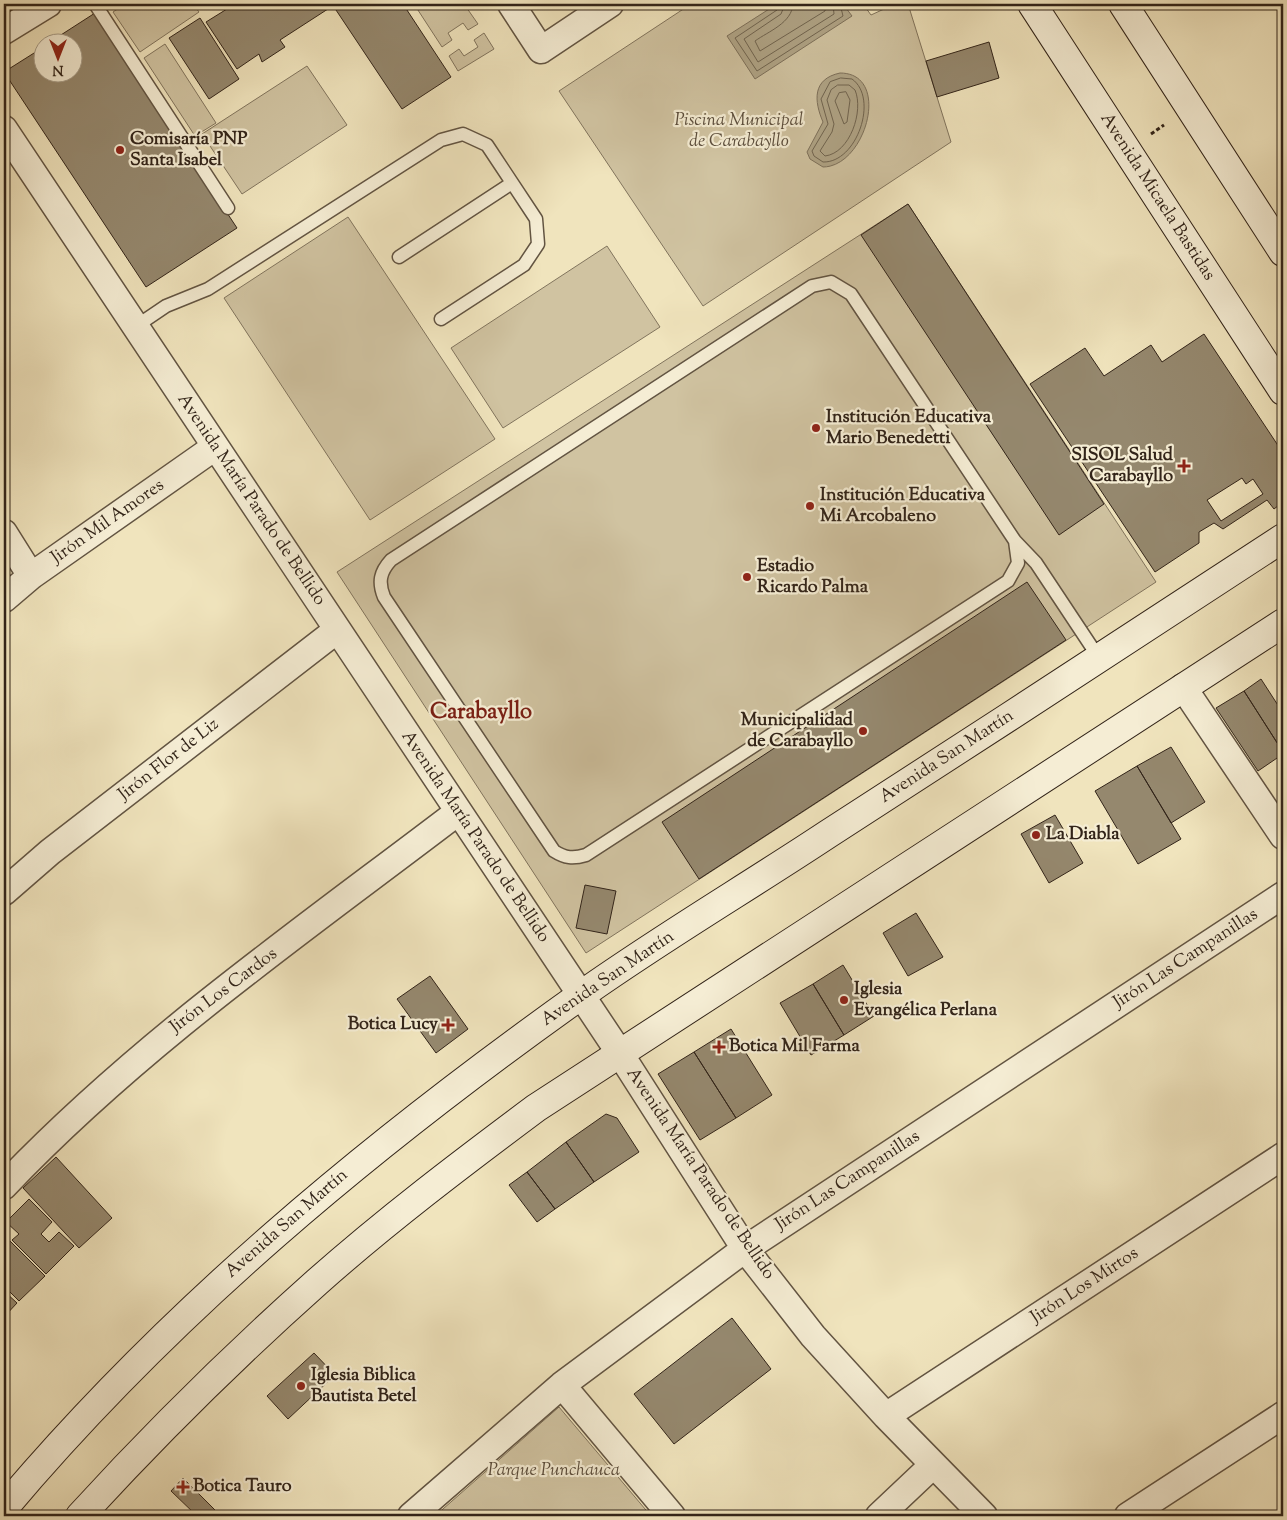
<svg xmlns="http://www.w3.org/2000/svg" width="1287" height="1520" viewBox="0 0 1287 1520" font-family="'Sorts Mill Goudy',serif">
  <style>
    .green { fill: #d0c3a1; stroke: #81745d }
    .water { fill: #afa385; stroke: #7d705a }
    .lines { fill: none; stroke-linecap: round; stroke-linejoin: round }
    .shore { stroke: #70644f; stroke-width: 1 }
    .building { fill: #95886e; stroke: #322419; fill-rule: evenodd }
    .lane-casing { stroke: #625442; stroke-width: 15 }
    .street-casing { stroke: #625442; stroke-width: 29 }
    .secondary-casing { stroke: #322419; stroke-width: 30 }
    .path { stroke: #322419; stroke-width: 3; stroke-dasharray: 4 2.5; stroke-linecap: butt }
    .lane { stroke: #f5edd4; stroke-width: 12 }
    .street { stroke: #f5edd4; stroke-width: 26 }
    .secondary { stroke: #f5edd4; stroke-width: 28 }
    .poi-dot { fill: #8f2418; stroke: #f5edd4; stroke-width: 2 }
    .labels { text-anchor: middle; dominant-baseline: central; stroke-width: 4.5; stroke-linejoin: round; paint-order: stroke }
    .park-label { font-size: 18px; font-style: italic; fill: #5a4c3b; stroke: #f5edd4 }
    .poi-label { font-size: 18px; font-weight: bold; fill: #322419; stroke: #f5edd4; text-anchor: start }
    .street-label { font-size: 18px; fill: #322419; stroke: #f5edd4 }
    .district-label { font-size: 22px; font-weight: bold; fill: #7a1f14; stroke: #f5edd4 }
  </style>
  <rect width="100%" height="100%" fill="#f0e4bd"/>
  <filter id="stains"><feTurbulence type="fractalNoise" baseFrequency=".004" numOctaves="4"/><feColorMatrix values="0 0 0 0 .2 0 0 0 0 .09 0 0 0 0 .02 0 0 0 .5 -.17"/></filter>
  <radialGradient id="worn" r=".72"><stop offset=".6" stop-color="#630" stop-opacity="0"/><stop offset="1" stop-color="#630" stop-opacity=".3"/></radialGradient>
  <path class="green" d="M125,4h68l6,8 -59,40 -27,-40z
    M414,4h50l14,20 -10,6 -5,-7 -15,10 4,7 -10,7z
    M691,4h172l8,11 24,-11h13l43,138 -248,164 -144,-215z
    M484,33l10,16 -36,22 -9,-15 10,-7 5,7 14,-9 -4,-7z
    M165,44l51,79 -21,13 -51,-78z
    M307,66l40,59 -105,69 -40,-60z
    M908,204l248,378 -570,371 -249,-381z
    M348,217l147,222 -125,81 -146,-222z
    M607,246l53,81 -157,101 -52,-80z
    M559,1407l92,109h-216z"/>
  <path class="water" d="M777,4h66l9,12 -97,63 -28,-43z
    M840,73c52,0 26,94 -17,94l-13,-8 -3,-7 16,-30c-9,-21 -11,-43 17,-49z"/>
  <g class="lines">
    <path class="shore" d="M779,4l-2,6 -42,28 22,33 86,-55 -3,-12
      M785,4l-4,10 -37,25 14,23 76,-48 -1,-10
      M793,4c-1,19 -24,27 -38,37l5,10 65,-40 1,-7
      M841,78l11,1c27,19 5,84 -29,83l-9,-6 -2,-5 16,-27 -7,-25 9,-17z
      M838,85h11l6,5c9,21 -5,63 -30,66l-5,-5 12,-19 2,-8 -7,-24 4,-10z
      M846,92l4,8 -3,22 -3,2 -9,-23 4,-8z"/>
  </g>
  <path class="building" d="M235,4h94l2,3 -51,33 5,7 -23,15 -3,-8 -22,15 -31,-47z
    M332,4h71l48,73 -49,32z
    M95,13l142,215 -91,59 -142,-215 38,-24v24h30v-30h-22z
    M200,18l39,61 -30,20 -40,-61z
    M989,42l10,36 -62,19 -11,-36z
    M908,204l196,300 -45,31 -198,-300z
    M1204,334l79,119v49l-9,7 -7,-9 -44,29 -9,-6 -15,9v11l-44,29 -125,-188 55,-36 19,28 47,-31 11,17zM1242,478l4,6 7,-5 10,15 -42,27 -14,-21z
    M1027,582l39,58 -367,239 -37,-57z
    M1261,679l22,34v39l-39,-61z
    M1244,691l39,61v2l-25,17 -42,-63z
    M1171,747l34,55 -34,21 -34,-57z
    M1137,766l44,73 -43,25 -43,-73z
    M1055,815l28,48 -34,20 -28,-49z
    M585,885l31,6 -9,43 -31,-6z
    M916,913l27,44 -35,19 -25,-43z
    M843,965l31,51 -30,19 -31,-51z
    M430,976l38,53 -32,24 -39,-54z
    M813,984l31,51 -33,20 -31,-52z
    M731,1029l41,66 -36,23 -42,-66z
    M694,1052l42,66 -36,22 -42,-66z
    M606,1114l11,4 22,34 -45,30 -28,-40z
    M566,1142l28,40 -39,27 -28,-37z
    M56,1157l56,61 -33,30 -56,-60z
    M527,1172l28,37 -18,13 -28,-37z
    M29,1199l23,23 -11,12 8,8 10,-10 15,14 -28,28 -34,-34 7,-6 -13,-12z
    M4,1235l41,41 -26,25 -15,-15z
    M4,1291l13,12 -13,14z
    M732,1318l39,51 -97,75 -40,-50z
    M314,1353l21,22 -47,44 -21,-23z
    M183,1478l32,32 -7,6h-11l-26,-25z"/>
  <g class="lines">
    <defs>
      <path id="lane" d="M95,4l133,204
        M399,257l113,-74
        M135,327l31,-21 42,-17 233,-149 22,-6 24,11 49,74 2,25 -14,21 -83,54
        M1015,541l3,22 -10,18 -422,274c-13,4 -21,3 -32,-4l-170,-254c-6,-15 -4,-25 7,-37l421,-274 19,-4 20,12 164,247 21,22 63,95"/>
      <path id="street" d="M511,4l30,46 69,-46
        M4,31l44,-27
        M4,129l615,923 126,197 68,87 73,80 98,100
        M4,533l27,43
        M4,599l27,-23 184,-129
        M1183,687l100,149
        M4,892l46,-40 287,-222
        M4,1186c135,-142 298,-255 454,-374
        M562,1385l110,131
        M886,1416l397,-260
        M411,1516l151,-131 183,-136 538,-354
        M879,1516l54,-51
        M1128,1516l155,-101"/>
      <path id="secondary" d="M1032,4l251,387
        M1123,4l160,248
        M4,1508c166,-197 364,-361 573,-510 81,-58 168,-109 251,-164 152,-98 304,-197 455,-296
        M80,1516c75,-82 154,-160 237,-234 70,-62 144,-118 219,-174l747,-485"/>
    </defs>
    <use href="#lane" class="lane-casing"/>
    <use href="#street" class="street-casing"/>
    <use href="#secondary" class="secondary-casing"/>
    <path class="path" d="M1151,134l13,-9"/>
    <use href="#lane" class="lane"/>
    <use href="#street" class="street"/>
    <use href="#secondary" class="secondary"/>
  </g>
  <g class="poi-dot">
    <circle cx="120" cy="150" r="5"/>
    <circle cx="816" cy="428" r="5"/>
    <path d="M1181.5 458.5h5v5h5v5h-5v5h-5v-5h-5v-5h5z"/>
    <circle cx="810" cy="506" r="5"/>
    <circle cx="747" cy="577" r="5"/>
    <circle cx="863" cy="731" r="5"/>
    <circle cx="1036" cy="835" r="5"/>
    <circle cx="844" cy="1000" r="5"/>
    <path d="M445.5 1017.5h5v5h5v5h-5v5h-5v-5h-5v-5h5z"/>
    <path d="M716.5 1039.5h5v5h5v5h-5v5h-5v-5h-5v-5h5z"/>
    <circle cx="301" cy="1386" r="5"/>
    <path d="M180.5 1479.5h5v5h5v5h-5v5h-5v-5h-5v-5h5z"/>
  </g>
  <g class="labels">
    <g class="park-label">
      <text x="739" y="121">Piscina Municipal<tspan x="739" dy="21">de Carabayllo</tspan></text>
      <text x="554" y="1471">Parque Punchauca</text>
    </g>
    <g class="poi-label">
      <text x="130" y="140">Comisaría PNP<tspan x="130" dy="21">Santa Isabel</tspan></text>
      <text x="826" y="418">Institución Educativa<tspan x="826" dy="21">Mario Benedetti</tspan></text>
      <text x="1173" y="456" text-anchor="end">SISOL Salud<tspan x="1173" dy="21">Carabayllo</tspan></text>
      <text x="820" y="496">Institución Educativa<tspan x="820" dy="21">Mi Arcobaleno</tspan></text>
      <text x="757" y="567">Estadio<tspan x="757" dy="21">Ricardo Palma</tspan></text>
      <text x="853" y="721" text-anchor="end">Municipalidad<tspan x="853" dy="21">de Carabayllo</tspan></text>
      <text x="1046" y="835">La Diabla</text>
      <text x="854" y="990">Iglesia<tspan x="854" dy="21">Evangélica Perlana</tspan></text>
      <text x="438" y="1025" text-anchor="end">Botica Lucy</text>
      <text x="729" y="1047">Botica Mil Farma</text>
      <text x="311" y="1376">Iglesia Biblica<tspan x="311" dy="21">Bautista Betel</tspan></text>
      <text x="193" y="1487">Botica Tauro</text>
    </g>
    <g class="street-label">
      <text transform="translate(1157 197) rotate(57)">Avenida Micaela Bastidas</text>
      <text transform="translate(251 500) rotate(56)">Avenida María Parado de Bellido</text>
      <text transform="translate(108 522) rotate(-35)">Jirón Mil Amores</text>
      <text transform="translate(947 757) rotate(-33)">Avenida San Martín</text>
      <text transform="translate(169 760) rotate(-38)">Jirón Flor de Liz</text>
      <text transform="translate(475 837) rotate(56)">Avenida María Parado de Bellido</text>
      <text transform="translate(1186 959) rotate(-33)">Jirón Las Campanillas</text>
      <text transform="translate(608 979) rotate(-34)">Avenida San Martín</text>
      <text transform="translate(224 991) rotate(-37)">Jirón Los Cardos</text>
      <text transform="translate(700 1174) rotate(56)">Avenida María Parado de Bellido</text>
      <text transform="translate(848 1181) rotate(-33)">Jirón Las Campanillas</text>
      <text transform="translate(287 1224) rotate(-41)">Avenida San Martín</text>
      <text transform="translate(1085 1286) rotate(-33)">Jirón Los Mirtos</text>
    </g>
    <g class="district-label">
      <text x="481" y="713">Carabayllo</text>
    </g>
  </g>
  <rect width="1287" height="1520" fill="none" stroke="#f0e4bd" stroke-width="20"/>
  <rect x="5" y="5" width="1277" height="1510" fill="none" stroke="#322419" stroke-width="2.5"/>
  <rect x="10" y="10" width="1267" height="1500" fill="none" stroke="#322419"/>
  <g transform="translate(58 58) rotate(180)"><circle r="24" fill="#f5edd4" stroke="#a79d89"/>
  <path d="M0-4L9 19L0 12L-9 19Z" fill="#8f2418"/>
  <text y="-8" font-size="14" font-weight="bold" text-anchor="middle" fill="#322419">N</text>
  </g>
  <rect width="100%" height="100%" filter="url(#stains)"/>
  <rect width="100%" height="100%" fill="url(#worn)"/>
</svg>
